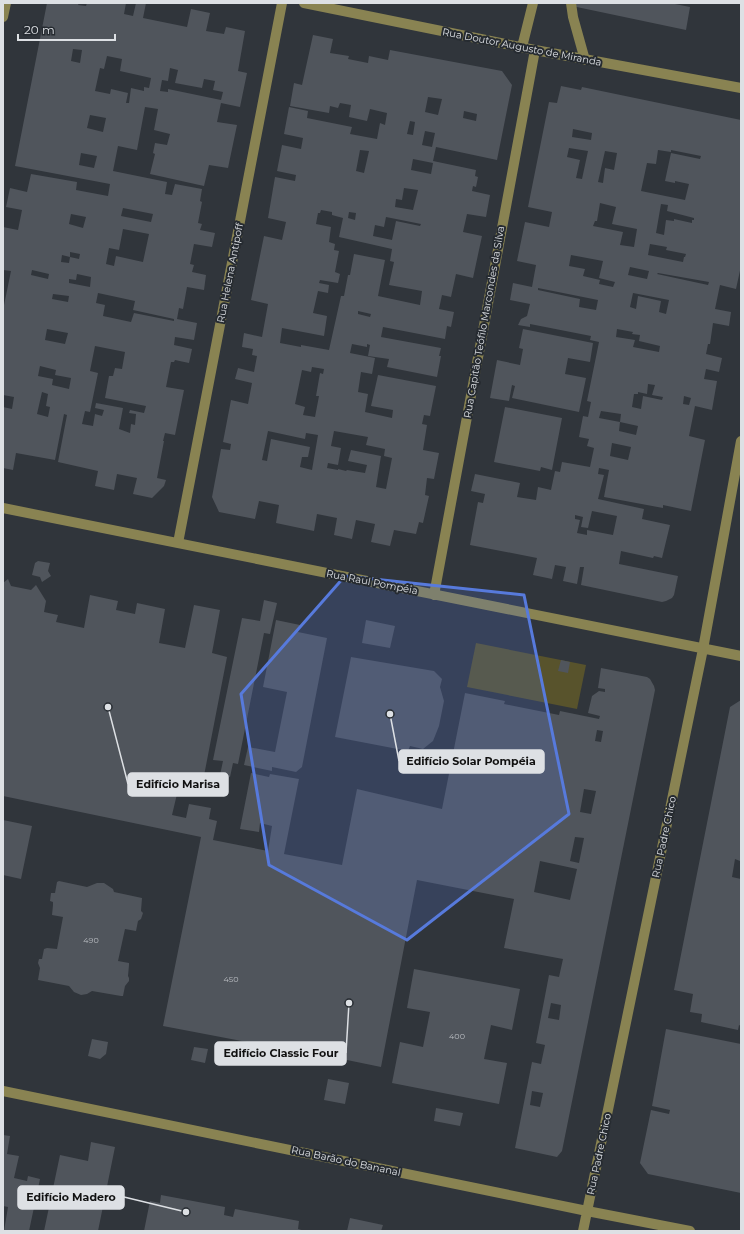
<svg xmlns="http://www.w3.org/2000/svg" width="744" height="1234" viewBox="0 0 744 1234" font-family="Montserrat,sans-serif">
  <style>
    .green { fill: #58532c }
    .building { fill: #50555c; fill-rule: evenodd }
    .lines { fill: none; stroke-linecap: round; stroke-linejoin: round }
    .minor { stroke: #898352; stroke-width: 10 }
    .marked { fill: #577adc; fill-opacity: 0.2; stroke: #577adc; stroke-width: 3; stroke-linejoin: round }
    .labels { text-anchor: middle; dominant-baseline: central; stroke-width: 4; stroke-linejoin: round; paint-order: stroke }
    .number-label { font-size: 8px; fill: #babdc2 }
    .street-label { font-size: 10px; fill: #dde0e4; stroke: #262b31 }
    .leader { fill: none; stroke: #dde0e4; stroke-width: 1.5 }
    .callout-dot { fill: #dde0e4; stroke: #262b31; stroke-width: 1.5 }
    .callout { fill: #dde0e4; stroke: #dde0e4; stroke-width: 1.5 }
    .callout-label { font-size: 11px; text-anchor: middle; font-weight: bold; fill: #111 }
  </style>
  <rect width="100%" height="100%" fill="#30353b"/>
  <path class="green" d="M476,643l110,22 -9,44 -110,-22z"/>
  <path class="building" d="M47,3h32l-1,2 8,1 1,-3h39l-2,11 9,2 3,-13h10l-3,15 44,9 4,-18 19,4 -4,18 18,3 2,-7 19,4 -7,40 9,2 -7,34 -19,-4 -4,19 20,3 -9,43 -19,-3 -5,21 -54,-12 5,-20 -2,-1 2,-10 12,2 3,-11 -16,-4 4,-21 -13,-2 -8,43 -19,-4 -5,25 54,11 -2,12 7,1 3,-11 27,5 -2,12 2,1 -4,21 4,1 -2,6 15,3 -3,14 -18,-3 -4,20 4,1 -2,7 14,3 -2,15 -17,-3 -4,22 -4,-1 -2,11 20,4 -3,17 -19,-3 -1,8 18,4 -3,14 -14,-3 -1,2h-3l-5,25 18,3 -9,45 -10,-2 -2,8h1l-7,37 9,2 -2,6 -12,12 -19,-4 4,-16 -20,-4 -3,16 -19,-4 3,-15 -40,-9 9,-47 -3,-1 -9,46 -39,-7 -3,17 -10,-2v-61l9,2 2,-12 -11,-2v-85l8,-39 -8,-1v-43l15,3 4,-20 -16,-3 4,-19 17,4 4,-18 46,8 -1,8 32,6 2,-12 -95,-18zM73,49l9,1 -2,13 -9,-2zM107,56l15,3 -2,12 31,7 -2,10 -5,-1v4l-13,-3 -2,15h-3l2,-10 -17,-4 -1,5 -15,-3 5,-23 4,1zM170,68l8,2 -3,13 27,5 2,-9 11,2 -2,9 10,2 -2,8 -53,-11v3l-8,-1 2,-11 6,1zM90,115l16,3 -3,14 -16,-4zM81,153l16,3 -3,12 -15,-3zM123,208l30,6 -2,8 -30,-6zM71,214l15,3 -3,11 -14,-4zM123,229l26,5 -6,28 -27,-6 -2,10 -8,-2 3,-16 10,2zM70,252l10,2 -1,5 -9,-2 -1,6 -8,-1 1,-7 8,2zM32,270l17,4 -1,5 -17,-4zM77,274l14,3 -1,10 -21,-4v-4l7,1zM98,293l37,8 -2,9 41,9v2l-40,-8 -3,9 -28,-6 2,-11 -9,-2zM53,294l16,2 -1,6 -16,-3zM47,329l21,4 -3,11 -20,-4zM95,346l30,6 -3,17 -7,-1 -2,8h-4l-4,22 41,8 -2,7 -14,-3 -1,3 7,1 -1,11 -4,-1 -1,9 -11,-4 4,-21 -27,-5 -1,5 9,2 -2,6 -7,-2 -2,12 -11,-2 3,-13 5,1 8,-39 -8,-2zM40,366l16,4 -1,5 16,3 -2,11 -17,-4 1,-6 -15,-3zM42,392l6,2 -2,12 4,1 -2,10 -11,-3z
    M572,3l18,1v-1h80l20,4 -4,23 -114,-24z
    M313,35l20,4 -3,14 19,3 -1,3 20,4 1,-7 19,4 2,-10 112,21 10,14 -15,75 -61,-13 -3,14 43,9 -1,6 3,1 -2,10 -3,-1 -1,5 18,4 -4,22 -19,-3 -4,18 19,4 -9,42 -17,-4 -5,23 -9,-2 -3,14 15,3 -3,15 -4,-1 -2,13 -62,-12 -2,10 60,11 -2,8h2l-4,21 -50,-10 2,-8 -21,-3 2,-11 -3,-1v3l-15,-3 -2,9 25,5 -3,16 -11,-2 -3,20 10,2 -3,18 27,6 1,-8 -22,-4 7,-31 58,11 -6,30 -6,-1 -2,9 5,1 -4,25 16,3 -5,26 -7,-1 -2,17 4,1 -6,27 -4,-1 -3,12 -22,-4 -4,16 -19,-4 4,-18 -19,-4 -4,19 -18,-4 3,-17 -20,-4 -3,17 -38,-8 3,-18 -20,-4 -4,18 -36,-7 -7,-15 9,-48 9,1 1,-6 -8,-2 8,-42 17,4 4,-21 -17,-4 3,-11 16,4 3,-16 -5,-1 1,-6 -11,-2 2,-14 18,4 6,-33 -17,-4 13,-64 18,4 4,-18 -18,-4 7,-41 20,4 1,-6 -19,-4 5,-26 19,4 2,-11 -19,-4 5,-27 19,4 -1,7 45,9 -2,7 27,5 3,-16 5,2 2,-12 -17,-4 -3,12 -18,-4 2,-12 -11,-2 -2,5 -8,-2 -1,7 -39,-7 4,-23 8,2zM428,97l14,2 -4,16 -13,-3zM464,111l13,3 -1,7 -13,-3zM410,121l5,1 -2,13 -6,-1zM425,131l10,2 -3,14 -10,-2zM360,150l9,1 -5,22 -8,-2zM413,159l20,4 -2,11 -20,-4zM404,188l14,2 -5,20 -18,-3 1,-8 6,1zM321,210l11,2v3l11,3 -4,19 53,12 -2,12 4,1 -5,23 33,6 -2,14 -42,-9 7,-36 -31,-6 -4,21h-2l-4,21h-3l-12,54 -28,-5v2l-21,-4 2,-15 42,8 3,-20 -14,-3 5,-22 10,2 1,-8 -10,-2 1,-3 18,3 2,-9 -5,-2 4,-21 -5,-1 1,-6 -6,-2 2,-15 -15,-3 2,-11h2zM349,212l7,1 -1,7 -7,-2zM386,217l35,7 -1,2 -24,-5 -4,19 -19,-4 2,-11 9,2zM358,311l13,3 -1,3 -12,-3zM312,367l12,2 -1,5 -3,-1 -4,23h3l-4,21 -12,-2 2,-8 -10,-3 7,-34 9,2zM268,431l37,8 1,-6 12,2 -6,35 -12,-3 2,-10h6l2,-10 -39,-8 -4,22 -5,-1zM334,431l34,6 -2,8 19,4 -1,7 8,2 -6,31 -10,-2 5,-31 -30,-6 -3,11 19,4 -2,8 -18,-3 -1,1 -8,-2v1l-11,-2 1,-5 10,2 3,-17 -10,-2z
    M561,86l20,4 1,-3 159,33v146l-5,23 -16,-4 -5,24 16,3 -2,14 -16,-3 -3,21h-2l-2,10 16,4 -3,14 -13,-3 -2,10 13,2 -5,29 -17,-4 -6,30 16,4 -14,71 -28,-6v3l-59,-11 5,-27 -10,-2 -1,6 6,1 -6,24 46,10 -2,10 28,6 -8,33 -8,-2 -1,2 -32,-7 -2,13 59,12 -4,19 -2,3 -6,3 -4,1 -81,-17 3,-18h-4l-3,17 -14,-3 3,-14 -11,-2 -3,14 -19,-4 4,-17 -67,-13 8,-43 5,1 2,-9 -14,-3 4,-17 45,9 -3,14 19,3 2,-13 13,3 4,-19 5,1 2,-10 28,5 4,-19 -7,-2 2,-7 -10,-2 4,-21 5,1 3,-15 -4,-1 12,-59 -9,-2 1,-4 -61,-12v3l-12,-2 3,-6 6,-3 3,-12 -20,-4 3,-17 19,4 4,-22 -19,-4 8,-39 24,5 3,-15 -24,-5 21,-105 8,1zM573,129l19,4 -1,7 -19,-3zM569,148l19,3 -6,28 -6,-1 4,-18 -13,-3zM658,150l13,2v-2l30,6 -1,3 -29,-6 -6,28 10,2v-2l14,3 -4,16 -44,-9 6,-28 9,1zM605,151l12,2 -3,17 -9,-2 -2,15 -5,-1zM600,203l16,4 -4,17 25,5 -3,18 -14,-2 3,-13 -30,-6 2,-5h2zM661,204l7,1 -1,6 27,7v2h-2v3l-18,-4v2l-8,-1 -2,15 -8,-2zM650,244l17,3 -1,3 20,4 -1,3h-1l-1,5 -35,-7zM571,255l32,6 -4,17 16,4 -2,5 -14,-3 1,-4 -17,-4 2,-7 -16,-3zM630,267l19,4 -2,8 -19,-4zM658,273l51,9 -1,3 -51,-11zM538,288l60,12 -2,10 -17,-3 1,-8 -42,-9zM633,293l36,7 -3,14 -7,-2 2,-11 -23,-5 -2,13 -6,-2zM617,329l16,3 -1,2 8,1 -1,6 21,5 -1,6 -26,-5 2,-7 -19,-3zM648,384l7,1 -3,10 11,2 -1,3 -19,-4 -2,13 -9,-2 2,-13h4v-2l9,2zM684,396l7,2 -2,7 -6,-1zM601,411l20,3 -1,8 -21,-4zM620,422l18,4 -2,9 -17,-4zM612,443l19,4 -3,13 -18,-4zM592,511l25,5 -4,19 -26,-5v5l-10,-2 3,-13 -5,-1v-4l8,2 -2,10 7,1z
    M523,329l70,14 -3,19 -22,-4 -3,16 21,4 -7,34 -67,-14 3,-12 -3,-1 -3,16 -19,-3 7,-38 23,5 3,-16 -4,-1z
    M505,407l57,11 -10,52 -11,-3 -1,4 -46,-9z
    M38,561l12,2 -2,8 3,5 -9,6 -2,-5 -8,-2 3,-12z
    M8,579l3,7 20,4 5,-5 10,16 -2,11 14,3 -2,7 28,6 6,-33 28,6 -2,9 19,4 2,-11 28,6 -6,34 26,5 9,-43 26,5 -8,43 15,4 -25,129 -16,-2 -1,5 -5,-1 -2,6h-1l-5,21 14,3 3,-14 22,4 -2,11 8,2 -4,19 55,11 4,-25 -12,-3 -1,9 -19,-3 11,-56 18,4 1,-3 29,5 -15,75 58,11 15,-76 85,20 23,-116 40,8 -1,3 55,11 1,-4 39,8 1,-3 -12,-3 4,-17 7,-5 6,1v-3l-7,-1 3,-20 46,9 3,2 4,7 1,4 -93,461 -5,6 -42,-9 17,-86 9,2 4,-19 -9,-2 13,-68 10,2 4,-18 -59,-11 10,-49 -97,-19 -36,187 -34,-7 -6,2 -11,-1 -16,-6 -151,-29 38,-189 -198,-41v-213zM597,730l6,1 -2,11 -6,-1zM584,789l12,2 -5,23 -11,-2zM575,837l9,1 -5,25 -9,-2zM540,861l37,8 -7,31 -36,-8zM551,1003l10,2 -2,15 -11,-2zM532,1091l11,2 -3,14 -10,-2z
    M264,600l13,3 -7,31 -6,-1 -26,131 -5,-1 -3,14 -10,-2 3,-14 -10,-1 29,-142 18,3z
    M276,620l24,5 -2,7 29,6 -25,129 -6,5 -24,-5v4l-28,-6 4,-18 27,5 12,-60 -24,-5z
    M366,620l29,6 -5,22 -28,-5z
    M351,657l83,14 8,8 -2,8 4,14 -5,25 -6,15 -10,8 -13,-3 -2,5 -73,-14z
    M561,660l9,2 -2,11 -10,-2z
    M741,700v157l-1,4 -5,-2 -3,18 9,2v147l-2,-1 -1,5 -37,-8 1,-8 -12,-2 3,-18 -19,-4 56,-283z
    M3,820l29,6 -11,53 -18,-4z
    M59,881l28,6 10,-4h7l9,6 1,3 28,6 -1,13 2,2 -2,6 -3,2 -2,10 -11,-2 -7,32 11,2v2l-1,11 1,2v3l-4,5 -2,10h-2l-29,-5 -5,3 -6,1 -7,-3 -5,-6 -31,-6 2,-12 -2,-5 1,-4h3l2,-10 3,-1 10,1 6,-32 -11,-2 1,-10v-3l-3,-1 1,-8h4l2,-11z
    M414,969l106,20 -8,41 -21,-5 -7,34 23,4 -8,41 -107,-21 8,-41 23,5 7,-35 -23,-4z
    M666,1029l75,15v149l-93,-19 -8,-11 11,-53 18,4 1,-4 -18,-4z
    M92,1039l16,3 -2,12 -6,5 -12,-3z
    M194,1047l14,2 -3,14 -14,-3z
    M328,1079l21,4 -4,21 -21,-4z
    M436,1108l27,5 -3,13 -26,-5z
    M3,1135l7,1 -3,18 12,2 -5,22 13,3 1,-5 12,3 -11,52h-25l4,-24 -5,-1z
    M91,1142l24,5 -17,84h-54l16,-76 28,6z
    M161,1195l64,12 -1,8 9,2 2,-8 64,12 -1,8 7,2h-161l6,-30 10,2z
    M350,1218l33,7 -2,6h-34z"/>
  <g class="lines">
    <path class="minor" d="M304,3l231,47 206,38
      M571,3l2,14 12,43
      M3,17l3,-14
      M522,47l11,-44
      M3,508l738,148
      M178,543l104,-540
      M434,595l101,-545
      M3,1091l584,120 103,20
      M583,1231l120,-582 38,-208"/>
  </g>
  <path class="marked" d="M345,576l179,19 45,219 -162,126 -138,-75 -28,-171z"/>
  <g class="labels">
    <g class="number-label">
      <text x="91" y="940">490</text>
      <text x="231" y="979">450</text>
      <text x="457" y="1036">400</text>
    </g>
    <g class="street-label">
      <text transform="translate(522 47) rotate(11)">Rua Doutor Augusto de Miranda</text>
      <text transform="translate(230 273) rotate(-79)">Rua Helena Antipoff</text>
      <text transform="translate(484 322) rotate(-80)">Rua Capitão Teófilo Marcondes da Silva</text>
      <text transform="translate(372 582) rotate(11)">Rua Raul Pompéia</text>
      <text transform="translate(664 837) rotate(-78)">Rua Padre Chico</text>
      <text transform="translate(599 1154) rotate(-78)">Rua Padre Chico</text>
      <text transform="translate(346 1161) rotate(12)">Rua Barão do Bananal</text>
    </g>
  </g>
  <path class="leader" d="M390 714L399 761M108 707L128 784M349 1003L346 1053M186 1212L124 1197"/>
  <g class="callout-dot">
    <circle cx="390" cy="714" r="4"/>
    <circle cx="108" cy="707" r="4"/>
    <circle cx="349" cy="1003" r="4"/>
    <circle cx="186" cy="1212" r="4"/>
  </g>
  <g class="callout">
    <rect x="399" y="750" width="145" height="23" rx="4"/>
    <rect x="128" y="773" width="100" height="23" rx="4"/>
    <rect x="215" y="1042" width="131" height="23" rx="4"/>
    <rect x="18" y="1186" width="106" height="23" rx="4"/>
  </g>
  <g class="callout-label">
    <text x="471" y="765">Edifício Solar Pompéia</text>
    <text x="178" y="788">Edifício Marisa</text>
    <text x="281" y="1057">Edifício Classic Four</text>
    <text x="71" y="1201">Edifício Madero</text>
  </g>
  <rect width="744" height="1234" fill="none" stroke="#dde0e4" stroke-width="8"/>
  <path d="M18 34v6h97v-6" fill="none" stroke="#dde0e4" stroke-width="2"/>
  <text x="24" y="34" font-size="12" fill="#dde0e4" stroke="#262b31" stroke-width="3" paint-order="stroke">20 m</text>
</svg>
